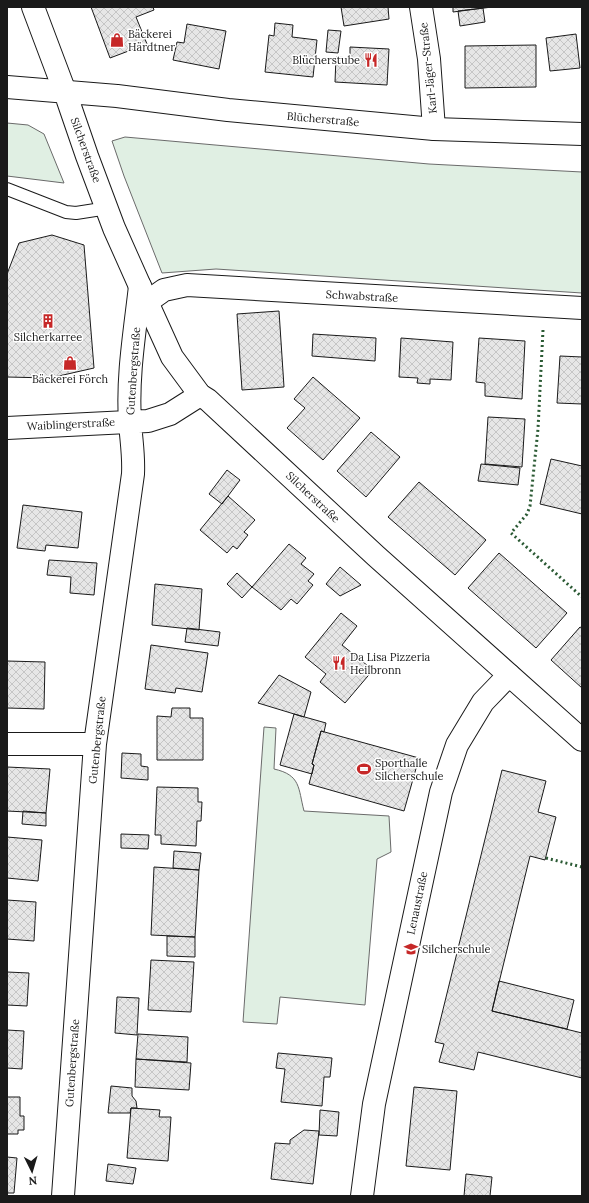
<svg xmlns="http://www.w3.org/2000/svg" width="589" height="1203" viewBox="0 0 589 1203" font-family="Lora,serif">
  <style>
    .grass { fill: #e0efe3; stroke: #6a6a6a }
    .building { fill: url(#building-cross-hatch); stroke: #1a1a1a }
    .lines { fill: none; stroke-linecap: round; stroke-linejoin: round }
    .service-casing { stroke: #1a1a1a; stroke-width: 14 }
    .minor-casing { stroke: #1a1a1a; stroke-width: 24 }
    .tertiary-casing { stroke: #1a1a1a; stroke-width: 24 }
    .service { stroke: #fff; stroke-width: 12 }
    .minor { stroke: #fff; stroke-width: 22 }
    .tertiary { stroke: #fff; stroke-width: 22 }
    .hedge { stroke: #2b5a34; stroke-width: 3; stroke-dasharray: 2 3; stroke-linecap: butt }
    .labels { text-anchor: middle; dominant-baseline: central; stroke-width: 3; stroke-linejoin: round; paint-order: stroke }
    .poi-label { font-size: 11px; fill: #1a1a1a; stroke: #fff; text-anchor: start }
    .street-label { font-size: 11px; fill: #1a1a1a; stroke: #fff }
  </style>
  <defs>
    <pattern id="building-cross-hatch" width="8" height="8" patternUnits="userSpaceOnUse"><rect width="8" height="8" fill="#e6e6e6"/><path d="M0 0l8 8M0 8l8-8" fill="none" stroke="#c5c5c5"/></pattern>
  </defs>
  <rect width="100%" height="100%" fill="#fff"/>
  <path class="grass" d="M7,123l21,2 16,9 20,49 -57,-7z
    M125,137l304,27 153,8v121l-366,-24 -54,4 -38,-97 -12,-35z
    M264,727l12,1 -2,41c27,6 24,19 30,42l85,5 2,36 -14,7 -12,146 -85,-8 -3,27 -34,-2z"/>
  <path class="building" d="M91,7h62l1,3 -18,7 11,27 -37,14z
    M341,7h47l1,12 -45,7z
    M453,7h39l-39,5z
    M483,8l2,14 -25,4 -2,-15z
    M275,23l18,2 -1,12 25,3 -4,37 -48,-5 4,-37 5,1z
    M187,24l39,7 -7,38 -46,-9 4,-18 7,1z
    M328,30l13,1 -3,22 -12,-1z
    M576,34l4,34 -30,3 -4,-33z
    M536,45v42l-71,1v-42z
    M350,47l39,2 -2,36 -52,-3 1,-25 14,1z
    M52,235l32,10 10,123 -44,10 -43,-1v-103l12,-31z
    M279,311l5,76 -42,3 -5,-76z
    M313,334l63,4 -1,23 -63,-5z
    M401,338l52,4 -2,38 -21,-1v5l-13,-1 1,-5 -19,-1z
    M479,338l46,3 -3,58 -37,-3v-13l-9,-1z
    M560,356l22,1v47l-25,-1z
    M313,377l47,41 -37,42 -36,-32 18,-20 -11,-9z
    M488,417l37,2 -3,48 -37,-3z
    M371,432l29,25 -34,40 -29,-26z
    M551,459l31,7v48l-42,-10z
    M481,464l39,4 -2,17 -40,-4z
    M227,470l13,10 -18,24 -13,-10z
    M419,482l67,58 -31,35 -67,-58z
    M228,496l27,24 -11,12 4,3 -11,14 -4,-3 -6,7 -27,-23z
    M23,505l59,7 -4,36 -32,-3 -1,6 -28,-3z
    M289,544l17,14 -5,6 13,10 -6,7 5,4 -16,19 -6,-5 -10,11 -29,-23z
    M499,553l68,60 -31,35 -68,-60z
    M49,560l48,3 -3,32 -24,-2 1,-16 -24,-2z
    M340,567l21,18 -21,11 -14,-12z
    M237,573l15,14 -10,11 -15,-14z
    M155,584l47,5 -3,41 -47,-5z
    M341,613l16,13 -15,19 31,25 -28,33 -25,-21 6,-8 -21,-17z
    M580,627l2,1v60l-31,-28z
    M187,628l33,4 -2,14 -33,-4z
    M151,645l57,8 -6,39 -26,-4 -1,5 -30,-4z
    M7,661l38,1 -1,47 -37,-1z
    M279,675l32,17 -7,25 -46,-14z
    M172,708h18v10h13v42h-46v-44l14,1z
    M294,714l32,9 -2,9 -3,-1 -9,33 2,1 -2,9 -32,-9z
    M321,731l98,27 -15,53 -95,-27 5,-19 -2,-1z
    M122,753l19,1v12l7,1v13l-27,-2z
    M7,767l43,2 -4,44 -39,-2z
    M502,770l44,11 -8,31 18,5 -11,43 -15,-4 -38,155 90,22v45l-104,-26 -4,18 -35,-8 5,-18 -9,-2z
    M157,787l41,1v14h4l-1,19h-4l-1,25 -35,-2v-9h-6z
    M23,811l23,2v13l-24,-2z
    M121,834l28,1 -1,14 -27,-1z
    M7,837l35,3 -4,41 -31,-3z
    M174,851l27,2 -2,17 -26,-2z
    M154,867l45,3 -4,67 -44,-2z
    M7,900l29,2 -2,39 -27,-2z
    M167,936l28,1v20l-28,-1z
    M151,960l43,2 -3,50 -43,-2z
    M7,972l22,1 -2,33 -20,-1z
    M499,981l75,19 -7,29 -75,-18z
    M117,997l22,1 -2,37 -22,-2z
    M7,1030l17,1 -2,38 -15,-1z
    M138,1034l50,3 -1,25 -51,-3z
    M278,1053l54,5 -2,19h-6l-2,29 -41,-4 4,-33 -9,-1z
    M136,1059l55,4 -2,27 -54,-3z
    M111,1086l21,2v8l4,5 1,7h-6l-1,5h-22z
    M414,1087l43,4 -7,79 -44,-4z
    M7,1097h13v19h4v14h-6v4h-11z
    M131,1108l29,2 -1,7h12l-3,44 -41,-3z
    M320,1110l19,2 -2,24 -18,-1z
    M304,1130l15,1 -6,53 -42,-5 4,-36 15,1v-4z
    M7,1157l10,1 -3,35h-7z
    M108,1164l28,4 -3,16 -27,-3z
    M466,1174l26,3 -2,19h-26z"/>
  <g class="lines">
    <defs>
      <path id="service" d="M7,189l59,23 10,1 32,-5"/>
      <path id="minor" d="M33,7l32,85
        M421,7l8,52 5,70
        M147,302l17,-12 23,-5 395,23
        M7,428l141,-7 22,-7 30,-19
        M7,744h88
        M63,1196l32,-452 38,-270c1,-20 -2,-34 -3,-53 -3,-45 5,-90 10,-135
        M362,1196l12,-92 67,-312 16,-47 26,-43 26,-27"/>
      <path id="tertiary" d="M7,87l110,9 111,14 206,19 148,5
        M65,92l22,64 27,72 33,74 25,55 28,38 8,5 168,156 206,184"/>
    </defs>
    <use href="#service" class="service-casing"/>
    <use href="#minor" class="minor-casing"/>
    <use href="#tertiary" class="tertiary-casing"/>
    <use href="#service" class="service"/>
    <use href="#minor" class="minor"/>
    <use href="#tertiary" class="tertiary"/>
    <path class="hedge" d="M543,330l-5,99 -8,77 -3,8 -16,19 71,64
      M546,858l36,9"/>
  </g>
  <defs>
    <symbol id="shop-bare" viewBox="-9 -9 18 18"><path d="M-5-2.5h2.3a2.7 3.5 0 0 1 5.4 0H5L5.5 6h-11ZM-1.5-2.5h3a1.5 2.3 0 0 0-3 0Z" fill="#c62828" stroke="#fff" stroke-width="2.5" paint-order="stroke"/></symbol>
    <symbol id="restaurant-bare" viewBox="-9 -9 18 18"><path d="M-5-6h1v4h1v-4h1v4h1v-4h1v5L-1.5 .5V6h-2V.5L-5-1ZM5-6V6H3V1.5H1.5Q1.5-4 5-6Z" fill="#c62828" stroke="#fff" stroke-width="2.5" paint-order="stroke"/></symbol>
    <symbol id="building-bare" viewBox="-9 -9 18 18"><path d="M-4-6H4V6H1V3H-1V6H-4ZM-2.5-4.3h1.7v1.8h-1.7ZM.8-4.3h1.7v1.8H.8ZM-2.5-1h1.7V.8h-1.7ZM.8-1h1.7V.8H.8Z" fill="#c62828" stroke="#fff" stroke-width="2.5" paint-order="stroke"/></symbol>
    <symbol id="stadium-bare" viewBox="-9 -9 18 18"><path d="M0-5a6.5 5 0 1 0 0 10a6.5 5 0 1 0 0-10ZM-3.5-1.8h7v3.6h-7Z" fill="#c62828" stroke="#fff" stroke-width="2.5" paint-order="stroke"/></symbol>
    <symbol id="school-bare" viewBox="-9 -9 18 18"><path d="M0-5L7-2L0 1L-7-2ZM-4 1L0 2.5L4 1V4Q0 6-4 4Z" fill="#c62828" stroke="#fff" stroke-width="2.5" paint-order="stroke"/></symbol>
  </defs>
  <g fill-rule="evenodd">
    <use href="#shop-bare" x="107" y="30" width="20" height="20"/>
    <use href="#restaurant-bare" x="361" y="50" width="20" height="20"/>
    <use href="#building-bare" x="38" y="311" width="20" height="20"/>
    <use href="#shop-bare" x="60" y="353" width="20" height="20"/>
    <use href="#restaurant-bare" x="329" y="653" width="20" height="20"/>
    <use href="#stadium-bare" x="354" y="759" width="20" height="20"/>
    <use href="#school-bare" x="401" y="939" width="20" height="20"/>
  </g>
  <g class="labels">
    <g class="poi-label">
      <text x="128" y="34">Bäckerei<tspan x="128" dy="13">Härdtner</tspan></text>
      <text x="360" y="60" text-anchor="end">Blücherstube</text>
      <text x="48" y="337" text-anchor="middle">Silcherkarree</text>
      <text x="70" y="379" text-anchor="middle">Bäckerei Förch</text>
      <text x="350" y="657">Da Lisa Pizzeria<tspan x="350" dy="13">Heilbronn</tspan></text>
      <text x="375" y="763">Sporthalle<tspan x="375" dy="13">Silcherschule</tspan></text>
      <text x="422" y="949">Silcherschule</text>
    </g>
    <g class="street-label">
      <text transform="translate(428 68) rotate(-96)">Karl-Jäger-Straße</text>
      <text transform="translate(323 119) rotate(5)">Blücherstraße</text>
      <text transform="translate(86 150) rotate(70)">Silcherstraße</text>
      <text transform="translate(362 296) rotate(3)">Schwabstraße</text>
      <text transform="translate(133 371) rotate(-86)">Gutenbergstraße</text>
      <text transform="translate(71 424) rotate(-3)">Waiblingerstraße</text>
      <text transform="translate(313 497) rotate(43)">Silcherstraße</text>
      <text transform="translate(97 740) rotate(-84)">Gutenbergstraße</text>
      <text transform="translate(417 903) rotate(-78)">Lenaustraße</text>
      <text transform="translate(72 1063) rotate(-86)">Gutenbergstraße</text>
    </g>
  </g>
  <rect width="589" height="1203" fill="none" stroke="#1a1a1a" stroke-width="16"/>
  <g transform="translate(32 1171) rotate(175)" stroke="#ffffff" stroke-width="3" paint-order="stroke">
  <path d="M0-3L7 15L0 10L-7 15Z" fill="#1a1a1a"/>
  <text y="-6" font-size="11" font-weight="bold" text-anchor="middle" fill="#1a1a1a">N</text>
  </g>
</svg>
